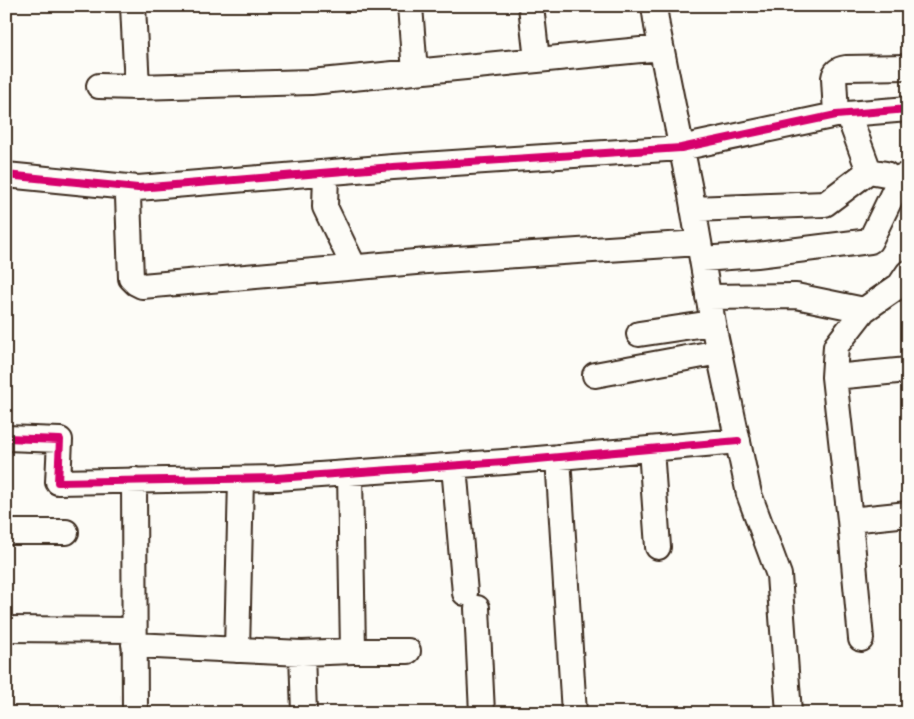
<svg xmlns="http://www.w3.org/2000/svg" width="914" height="719" viewBox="0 0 914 719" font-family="Mynerve,sans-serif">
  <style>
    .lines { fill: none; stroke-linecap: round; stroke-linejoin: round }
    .minor-casing { stroke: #3b2a1e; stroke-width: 28 }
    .minor { stroke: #fdfcf7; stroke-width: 24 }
    .cycleway-casing { stroke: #fdfcf7; stroke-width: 11 }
    .cycleway { stroke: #d6006c; stroke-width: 8 }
  </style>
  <rect width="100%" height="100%" fill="#fdfcf7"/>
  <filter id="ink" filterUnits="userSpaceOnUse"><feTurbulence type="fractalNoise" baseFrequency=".02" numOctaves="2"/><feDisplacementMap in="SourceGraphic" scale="10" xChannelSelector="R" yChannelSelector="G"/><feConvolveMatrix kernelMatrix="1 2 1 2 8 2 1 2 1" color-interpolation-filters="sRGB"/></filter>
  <g filter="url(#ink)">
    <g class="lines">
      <defs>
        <path id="minor" d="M133,6l4,81 174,-5 350,-34
          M410,6l5,66
          M531,6l6,54
          M654,6l3,20 33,164 24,139 35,165 30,81 10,138
          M99,86l38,1
          M848,114l21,57 17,3
          M836,115l-2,-37c1,-7 5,-9 12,-10l62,-1
          M326,173l-1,34 29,60
          M6,175l132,13 255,-21 288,-19 155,-33 72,-6
          M138,188l-7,4 -3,5 3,81 5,5 6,3 285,-25 272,-18
          M693,209l132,-5 44,-33
          M702,259l55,-4 113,-14 31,-64h7
          M708,297l88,-1 68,14
          M639,334l73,-11
          M595,375l124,-23
          M834,377l74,-7
          M6,438l54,2 -2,42 219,-4 227,-16 234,-21
          M651,449l7,98
          M558,457l16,256
          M454,466l11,127
          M350,473l3,178
          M134,480l1,233
          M850,520l58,-6
          M6,532h60
          M477,608l5,105
          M6,629l128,1
          M861,639l-11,-119 -16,-143 2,-31 28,-36 36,-25 8,-12
          M134,645l168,8 51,-2h55
          M237,650l4,-171
          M302,653l2,60"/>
      </defs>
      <use href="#minor" class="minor-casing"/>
      <use href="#minor" class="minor"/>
      <defs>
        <path id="cycleway" d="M6,175l132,13 255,-21 288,-19 155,-33 72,-6
          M6,438l54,2 -2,42 219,-4 227,-16 234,-21"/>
      </defs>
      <use href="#cycleway" class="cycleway-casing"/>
      <use href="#cycleway" class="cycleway"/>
    </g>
  </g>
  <rect width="914" height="719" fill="none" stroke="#fdfcf7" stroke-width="25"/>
  <rect x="12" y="12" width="889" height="694" fill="none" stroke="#3b2a1e" stroke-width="2" filter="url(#ink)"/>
</svg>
